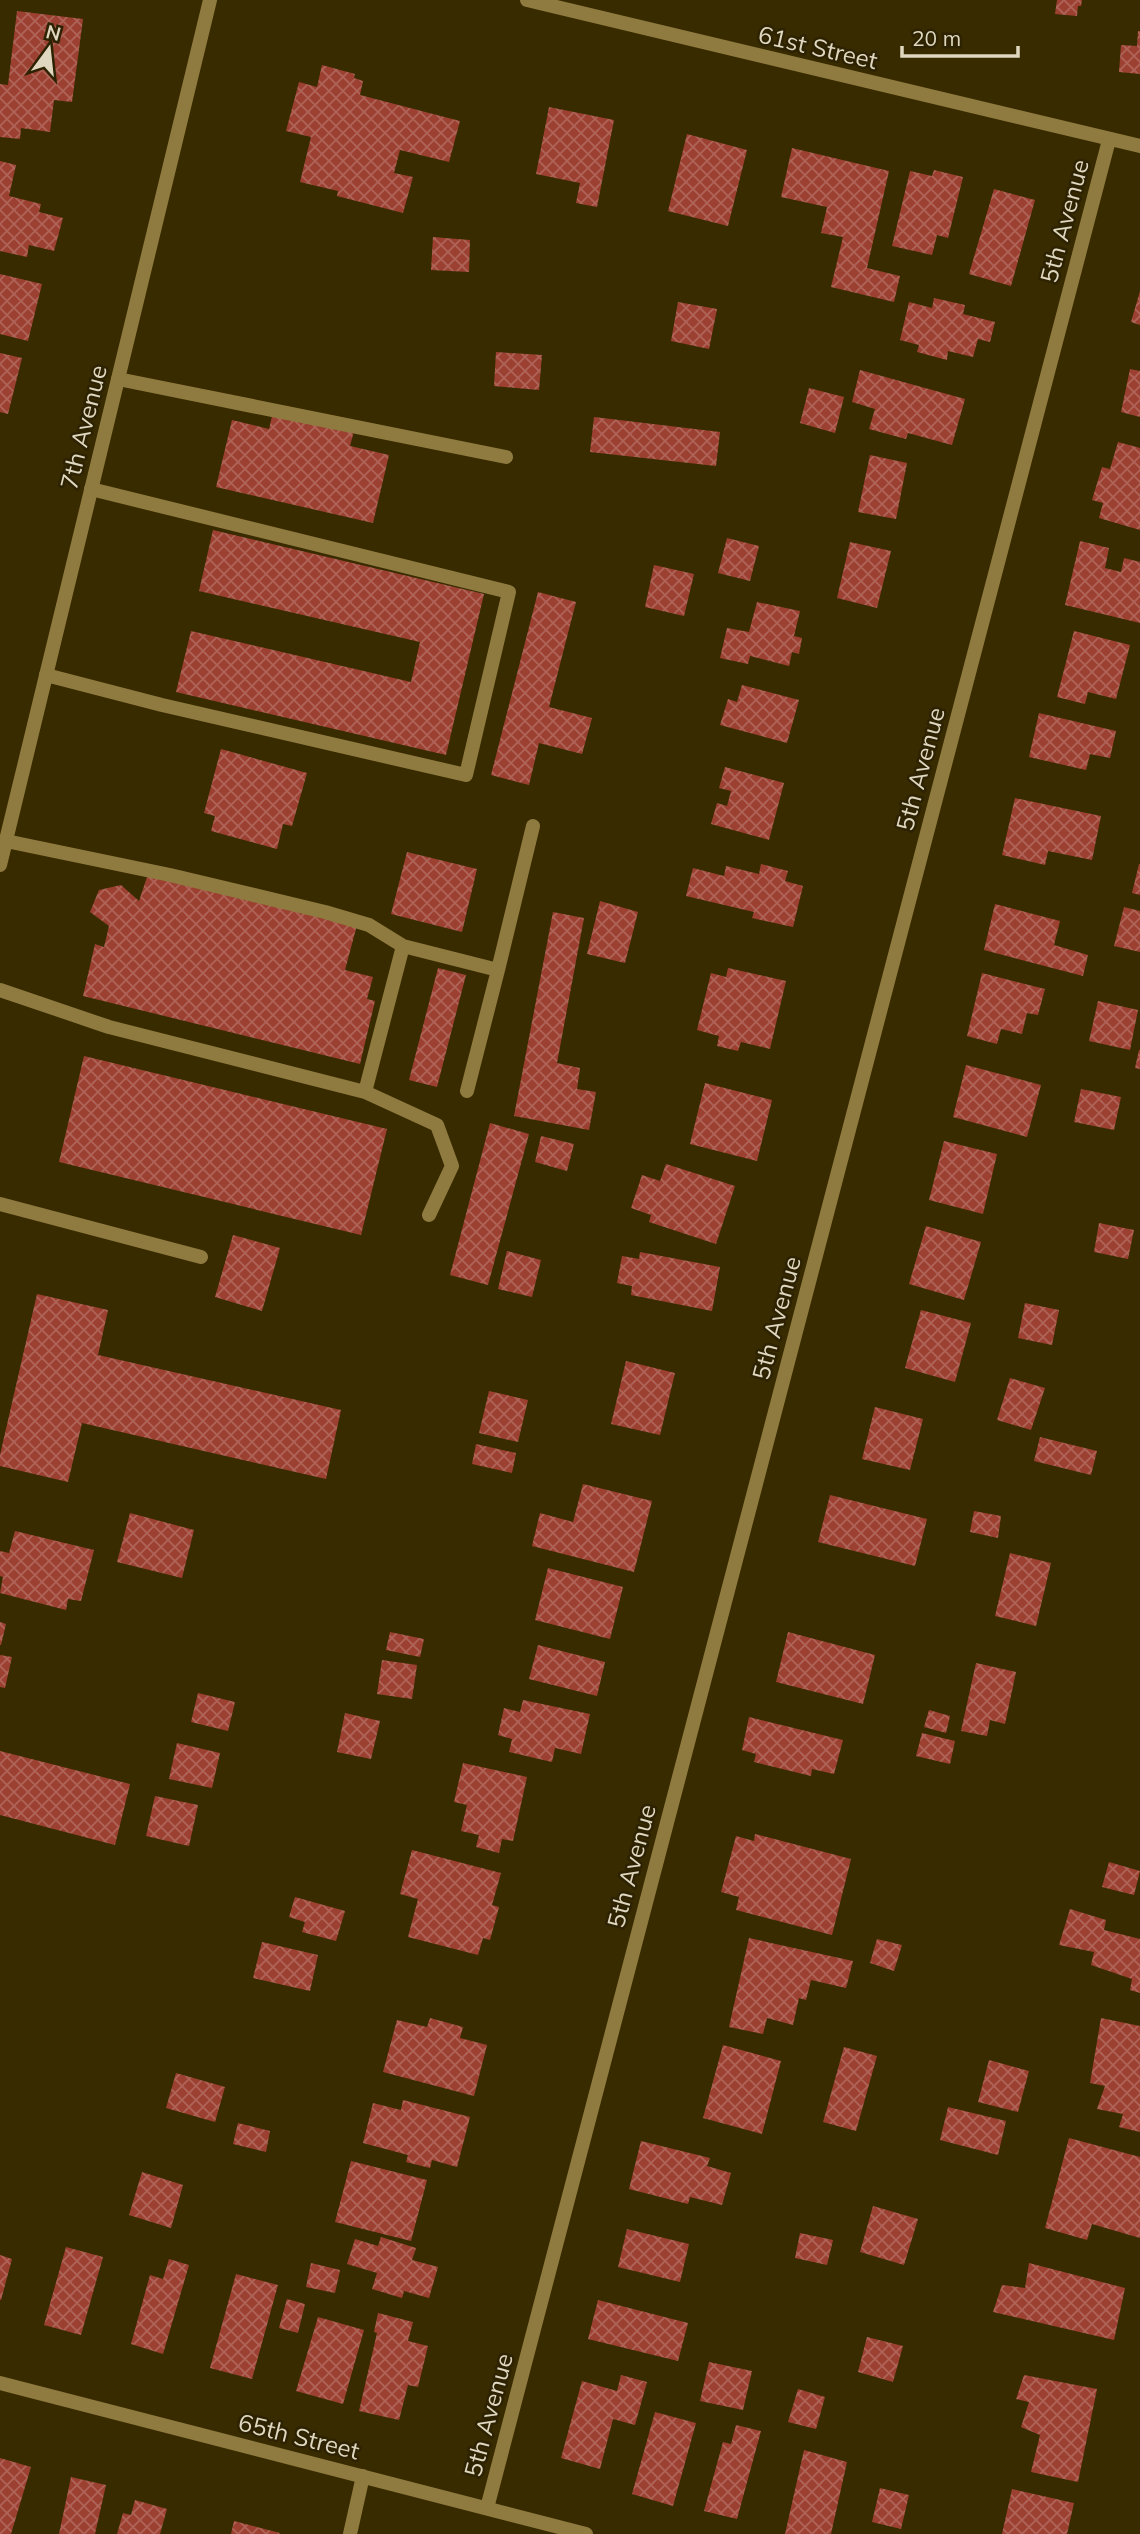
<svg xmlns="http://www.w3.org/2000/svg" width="1140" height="2534" viewBox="0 0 1140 2534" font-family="Mulish,sans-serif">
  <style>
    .building { fill: url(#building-cross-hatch) }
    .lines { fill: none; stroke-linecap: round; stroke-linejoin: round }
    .service { stroke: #8f7b3f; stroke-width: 14 }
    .minor { stroke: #8f7b3f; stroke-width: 14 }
    .tertiary { stroke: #8f7b3f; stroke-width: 14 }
    .labels { text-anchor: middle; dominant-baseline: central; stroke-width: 5; stroke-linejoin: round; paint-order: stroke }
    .street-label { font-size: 24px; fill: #dfd7c0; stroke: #2d2201 }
  </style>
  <defs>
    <pattern id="building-cross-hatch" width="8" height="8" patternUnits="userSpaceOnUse" patternTransform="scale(1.75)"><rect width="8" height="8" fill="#9c4032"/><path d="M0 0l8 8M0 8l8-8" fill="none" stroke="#ae6457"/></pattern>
  </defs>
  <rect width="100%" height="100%" fill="#392b00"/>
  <path class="building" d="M1057,0h25l-1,6h-3l-1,10 -22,-2z
    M17,11l66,8 -11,83 -18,-2 -4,32 -29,-4 -1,11 -20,-2v-53l8,1z
    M1138,31h2v43l-21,-2 2,-27 16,1z
    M322,65l33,9 -1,4 9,3 -3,14 100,26 -11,41 -49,-12 -6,23 19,4 -10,36 -66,-17 1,-5 -38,-9 11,-45 -25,-6 13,-49 18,5z
    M549,107l65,13 -17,87 -21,-4 4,-20 -44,-9z
    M687,134l60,16 -19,76 -60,-15z
    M792,148l97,23 -22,97 33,8 -6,26 -63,-15 12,-50 -22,-4 6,-26 -46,-10z
    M0,161l16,4 -7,31 32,8 -2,8 24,6 -9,33 -25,-6 -2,12 -27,-6z
    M934,170l29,7 -15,61 -11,-3 -5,20 -40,-9 18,-75 22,5z
    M994,189l41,11 -24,86 -42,-12z
    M433,237l37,3 -1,32 -38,-2z
    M0,274l42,10 -14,57 -28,-7z
    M1140,291v34l-9,-3z
    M934,298l31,7 -2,9 32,8 -5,20 -12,-3 -5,18 -25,-6 -1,9 -30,-8 2,-7 -19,-5 9,-38 23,6z
    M678,302l39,7 -8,40 -38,-8z
    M496,352l46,3 -3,35 -45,-4z
    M0,353l22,5 -14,56 -8,-2z
    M1130,369l10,2v46l-19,-5z
    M860,370l105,29 -13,46 -44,-12 -2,6 -37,-10 6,-20 -23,-7z
    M809,388l35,9 -9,36 -35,-10z
    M273,412l81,19 -4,15 39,9 -16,68 -157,-36 16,-67 37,9z
    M594,417l126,15 -4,34 -126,-14z
    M1118,442l22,6v82l-41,-12 4,-15 -11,-3 10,-33 8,2z
    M870,455l37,8 -11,56 -38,-7z
    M213,530l271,64 -38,161 -270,-63 15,-61 220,51 9,-40 -221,-51z
    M727,538l32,8 -9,35 -32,-8z
    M1080,541l29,7 -4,20 16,4 3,-14 16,4v61l-75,-18z
    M850,542l41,9 -14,57 -40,-10z
    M654,565l40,9 -10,42 -39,-9z
    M538,592l38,10 -27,105 43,11 -10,36 -43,-11 -10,42 -38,-10z
    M757,602l43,9 -6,25 8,2 -3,16 -7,-2 -3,14 -39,-10 -2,8 -28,-6 7,-30 22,4z
    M1074,631l56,14 -14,54 -28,-7 -3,12 -28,-7z
    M742,685l57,15 -12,43 -67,-18 8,-26 9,3z
    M1039,713l77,18 -6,27 -20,-4 -4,16 -57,-13z
    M221,749l86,24 -15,53 -9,-2 -6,25 -66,-18 4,-15 -11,-3z
    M725,767l59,16 -15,57 -58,-16 6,-21 10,3 4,-15 -12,-3z
    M1015,798l86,18 -9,44 -44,-9 -3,14 -43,-10z
    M407,852l70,17 -15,63 -71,-18z
    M761,864l27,7 -3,10 18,5 -10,41 -41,-9 2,-6 -68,-16 7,-28 31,8 2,-10 33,8z
    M1139,864h1v31l-8,-2z
    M148,874l209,51 -12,45 28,7 -6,22 8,2 -15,63 -277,-68 12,-52 9,3 5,-21 -19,-14 9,-22 22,-5 18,16z
    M600,901l38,11 -13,51 -38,-9z
    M995,904l65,17 -6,24 34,10 -5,21 -99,-26z
    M1124,907l16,4v41l-26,-6z
    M553,912l31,6 -27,145 23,5 -3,21 19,3 -7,38 -75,-14z
    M438,968l28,7 -29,112 -28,-7z
    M728,968l58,13 -16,68 -29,-7 -3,9 -21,-5 2,-10 -22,-6 14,-57 15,4z
    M982,973l63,16 -7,26 -11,-2 -5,21 -21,-5 -4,15 -30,-8z
    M1098,1001l40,9 -8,40 -41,-9z
    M1139,1050h1v19l-5,-1z
    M84,1056l303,73 -26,106 -302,-73z
    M966,1065l75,20 -14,52 -74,-20z
    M705,1083l67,17 -15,61 -67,-17z
    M1081,1089l40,8 -7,33 -40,-8z
    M490,1123l39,11 -41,151 -38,-10z
    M541,1136l33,8 -7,27 -32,-9z
    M944,1141l53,13 -14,60 -54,-14z
    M666,1164l69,22 -19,58 -67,-22 2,-7 -20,-7 11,-33 18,6z
    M1099,1223l35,7 -6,29 -34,-7z
    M926,1226l55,16 -17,58 -55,-16z
    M233,1235l47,13 -18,63 -47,-14z
    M507,1251l34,9 -9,37 -34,-8z
    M640,1252l80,15 -8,44 -81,-16 1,-9 -15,-3 5,-27 17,3z
    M37,1294l71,16 -10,45 243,55 -15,69 -244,-56 -14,59 -68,-16v-11z
    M1025,1303l34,7 -7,35 -34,-7z
    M921,1310l50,13 -16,59 -50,-14z
    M626,1361l49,12 -15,62 -49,-11z
    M1010,1378l35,10 -14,42 -34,-10z
    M489,1391l39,9 -10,42 -39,-9z
    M875,1407l48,12 -13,51 -48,-11z
    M1040,1437l57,14 -6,24 -57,-14z
    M476,1444l40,9 -4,20 -40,-9z
    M583,1484l69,17 -18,71 -102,-26 8,-33 33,9z
    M830,1495l97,24 -12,47 -97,-24z
    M974,1511l27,5 -3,22 -28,-6z
    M130,1513l64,17 -12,48 -65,-16z
    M15,1531l79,19 -13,51 -13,-2 -2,11 -66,-17 3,-16 -3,-1v-25l9,2z
    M1010,1553l41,10 -15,63 -41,-10z
    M548,1568l75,19 -13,52 -75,-19z
    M0,1622l6,2 -5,21h-1z
    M390,1632l34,7 -4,18 -34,-7z
    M788,1632l87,23 -12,49 -87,-22z
    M538,1645l67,17 -8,34 -68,-17z
    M0,1655l12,2 -7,31 -5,-1z
    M382,1660l35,5 -5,34 -35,-5z
    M976,1663l40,9 -11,52 -15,-4 -3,16 -26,-5z
    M198,1693l37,9 -7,29 -37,-9z
    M523,1700l67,14 -9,40 -26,-6 -3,14 -43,-10 3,-13 -14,-4 6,-27 16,4z
    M929,1710l21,6 -4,17 -22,-6z
    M345,1713l35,8 -9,38 -34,-7z
    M749,1717l94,23 -9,34 -22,-5 -1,7 -57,-14 2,-8 -14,-4z
    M922,1733l33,8 -5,23 -34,-8z
    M177,1743l43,10 -8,35 -43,-9z
    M0,1751l130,33 -15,61 -115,-30z
    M463,1763l64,14 -14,64 -11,-2 -3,14 -23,-6 3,-12 -18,-4 6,-26 -13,-3z
    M155,1796l43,9 -9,41 -43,-10z
    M755,1834l96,25 -19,76 -96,-25 3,-13 -18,-5 15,-56 18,5z
    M412,1850l89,23 -9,32 7,2 -9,33 -7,-2 -5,17 -70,-18 10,-38 -18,-5z
    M1109,1862l31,9 -6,24 -32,-8z
    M295,1897l50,14 -9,30 -34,-9 3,-10 -16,-5z
    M1070,1909l36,11 -2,10 36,9v54l-10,-3 2,-11 -41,-14 3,-13 -35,-7z
    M749,1938l104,23 -7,27 -35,-8 -5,20 -7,-2 -6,27 -26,-7 -4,16 -34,-7z
    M877,1939l25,6 -8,26 -24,-8z
    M262,1942l56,13 -8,36 -57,-13z
    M430,2018l33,9 -3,11 27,7 -13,51 -91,-24 14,-52 30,7z
    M1101,2018l39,8v106l-21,-5 4,-13 -26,-5 8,-23 -15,-3z
    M723,2045l58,16 -19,73 -59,-16z
    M844,2047l33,9 -21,75 -33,-9z
    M989,2060l40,11 -11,41 -40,-10z
    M176,2073l49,14 -10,35 -49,-14z
    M403,2100l67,17 -13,50 -25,-7 -2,8 -24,-6 2,-7 -45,-12 10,-40 28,7z
    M948,2107l58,14 -8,34 -58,-15z
    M238,2123l32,8 -4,21 -33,-8z
    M1069,2138l71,19v81l-48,-14 -5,16 -42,-12z
    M641,2141l69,17 -3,8 24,7 -9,32 -32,-8 -2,7 -59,-15z
    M351,2161l76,19 -16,61 -76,-19z
    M142,2172l41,13 -12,43 -42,-13z
    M873,2206l45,13 -14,46 -44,-13z
    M627,2229l62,15 -9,38 -62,-15z
    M800,2233l33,7 -6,25 -32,-7z
    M381,2237l35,11 -4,12 26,7 -9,31 -25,-7 -2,7 -30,-9 5,-16 -30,-9 8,-25 23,7z
    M66,2247l37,10 -22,78 -37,-10z
    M0,2255l12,4 -11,41h-1z
    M169,2259l20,6 -26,89 -32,-10 19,-69 13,4z
    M311,2263l29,7 -5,23 -29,-6z
    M1029,2263l96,25 -11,52 -121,-28 9,-27 23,3z
    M236,2274l42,11 -26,94 -42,-11z
    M287,2299l18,5 -7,29 -19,-5z
    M598,2300l90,23 -10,38 -90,-22z
    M378,2313l35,9 -5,19 20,5 -10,41 -10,-2 -9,35 -40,-9 18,-78 -3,-1z
    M318,2317l46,13 -21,74 -47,-13z
    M867,2337l36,9 -10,36 -35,-10z
    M709,2362l43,9 -9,39 -43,-9z
    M621,2375l26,7 -12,43 -22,-6 -13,50 -39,-11 21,-77 35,10z
    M1024,2375l73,14 -19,93 -47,-10 9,-37 -19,-8 8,-25 -13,-3z
    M798,2389l27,8 -9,32 -28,-7z
    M655,2412l41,11 -23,83 -41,-12z
    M736,2425l25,6 -24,88 -33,-8 19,-69 8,2z
    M804,2450l43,12 -16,72h-46z
    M0,2458l31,9 -20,67h-11z
    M71,2477l35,8 -11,49h-36z
    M880,2488l29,7 -8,34 -29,-7z
    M1012,2489l62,14 -7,31h-65z
    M135,2500l32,9 -7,25h-43l6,-21 8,2z
    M234,2521l46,12 -1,1h-48z"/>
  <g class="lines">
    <path class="service" d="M118,379l388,78
      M46,675l116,30 304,70 43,-183 -418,-103
      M6,841l164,34 155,37 44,13 34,21
      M498,970l35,-144
      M0,990l109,37 256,65 72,33 15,41 -23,49
      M365,1092l38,-146 95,24 -31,121
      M0,1204l201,53"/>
    <path class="minor" d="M527,0l613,146
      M0,2383l586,151
      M487,2508l622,-2368
      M350,2534l13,-58"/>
    <path class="tertiary" d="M0,865l210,-865"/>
  </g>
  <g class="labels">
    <g class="street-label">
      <text transform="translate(818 47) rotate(13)">61st Street</text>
      <text transform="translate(1064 221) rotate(-75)">5th Avenue</text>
      <text transform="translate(83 427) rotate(-76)">7th Avenue</text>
      <text transform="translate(920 769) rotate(-75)">5th Avenue</text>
      <text transform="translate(776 1318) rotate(-75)">5th Avenue</text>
      <text transform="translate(631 1866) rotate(-75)">5th Avenue</text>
      <text transform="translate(488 2415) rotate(-75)">5th Avenue</text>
      <text transform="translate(299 2436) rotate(14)">65th Street</text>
    </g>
  </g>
  <g transform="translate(49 49) rotate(15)" stroke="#2d2201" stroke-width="5" paint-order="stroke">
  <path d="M0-5L12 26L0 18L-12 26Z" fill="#dfd7c0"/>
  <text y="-10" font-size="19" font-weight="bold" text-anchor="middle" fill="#dfd7c0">N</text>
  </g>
  <path d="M902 46v10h116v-10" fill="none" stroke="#dfd7c0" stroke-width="3.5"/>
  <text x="912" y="46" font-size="21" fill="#dfd7c0" stroke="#2d2201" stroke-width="5" paint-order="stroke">20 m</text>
</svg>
